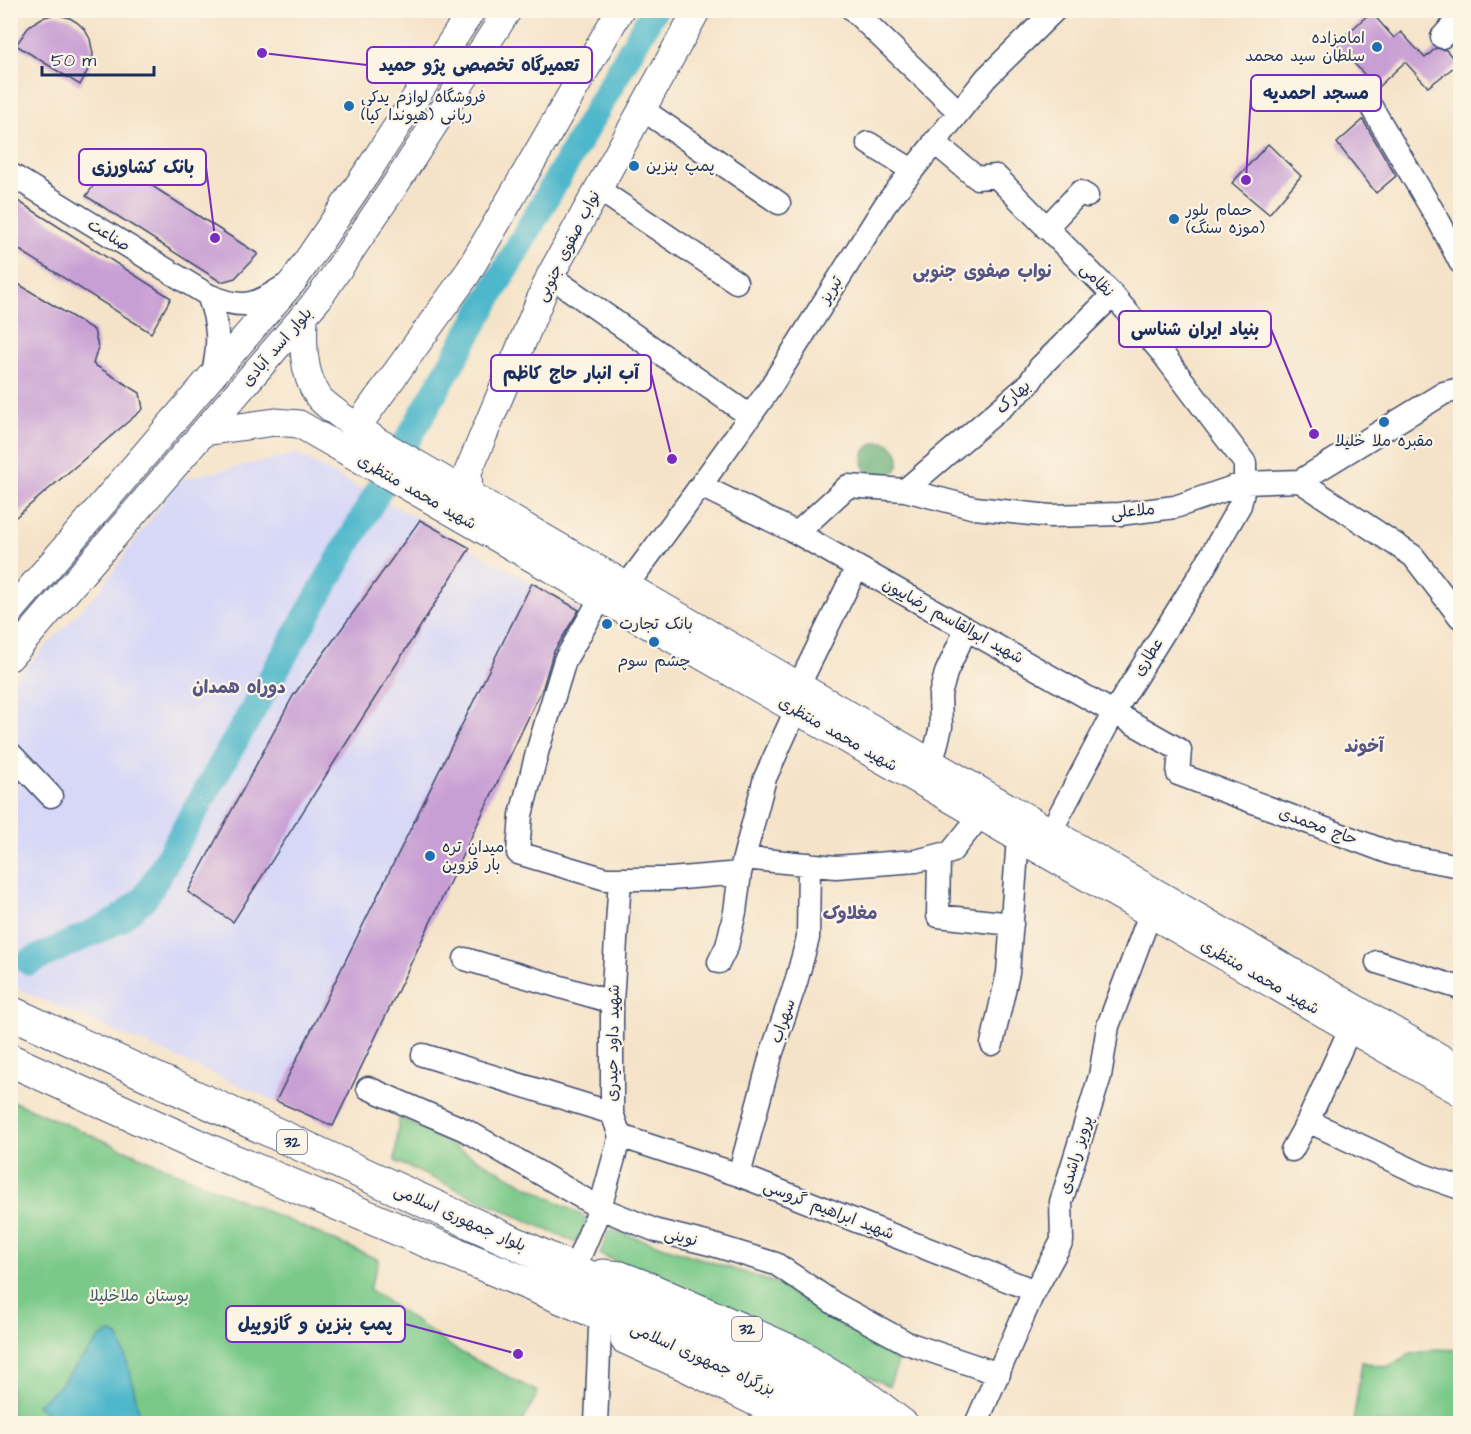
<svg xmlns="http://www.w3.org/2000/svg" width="1471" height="1434" viewBox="0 0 1471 1434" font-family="'Architects Daughter','Playpen Sans Arabic',sans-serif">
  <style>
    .built { fill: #d7d7f8 }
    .green { fill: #7ac989; stroke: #4a7c74; stroke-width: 1.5 }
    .forest { fill: #63ad75; stroke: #3f6e6a; stroke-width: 1.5 }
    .water { fill: #4db7cb; stroke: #347394; stroke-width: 1.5 }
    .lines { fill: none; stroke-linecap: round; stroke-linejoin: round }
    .river { stroke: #4db7cb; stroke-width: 27 }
    .building { fill: #c89fd4 }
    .minor-casing { stroke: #3c4a6e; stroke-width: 25 }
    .major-casing { stroke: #3c4a6e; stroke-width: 29 }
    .highway-casing { stroke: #3c4a6e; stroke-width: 34 }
    .minor { stroke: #fff; stroke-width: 22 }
    .major { stroke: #fff; stroke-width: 27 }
    .highway { stroke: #fff; stroke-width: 32 }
    .poi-dot { fill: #1f6fb2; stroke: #fcf5e5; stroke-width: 2 }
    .labels { text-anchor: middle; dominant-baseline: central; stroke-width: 4.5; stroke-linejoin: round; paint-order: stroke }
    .shield { fill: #fcf5e5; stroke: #5e6a86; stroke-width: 1.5 }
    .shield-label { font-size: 15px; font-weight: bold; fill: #1b2f5e }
    .poi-label { font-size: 16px; fill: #1b2f5e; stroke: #fcf5e5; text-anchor: start }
    .street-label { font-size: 16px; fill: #1b2f5e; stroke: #fcf5e5 }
    .park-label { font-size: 16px; fill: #385d6b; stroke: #fcf5e5 }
    .neighbourhood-label { font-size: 18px; font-weight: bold; fill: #585687; stroke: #fcf5e5 }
    .leader { fill: none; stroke: #7b2cbf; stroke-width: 2 }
    .callout-dot { fill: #7b2cbf; stroke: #fcf5e5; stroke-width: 2 }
    .callout { fill: #fcf5e5; stroke: #7b2cbf; stroke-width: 2 }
    .callout-label { font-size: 18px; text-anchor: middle; font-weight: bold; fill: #1b2f5e }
  </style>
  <rect width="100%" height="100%" fill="#fcf5e5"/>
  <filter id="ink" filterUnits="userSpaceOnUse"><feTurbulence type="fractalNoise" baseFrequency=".0167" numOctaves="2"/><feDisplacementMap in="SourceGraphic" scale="12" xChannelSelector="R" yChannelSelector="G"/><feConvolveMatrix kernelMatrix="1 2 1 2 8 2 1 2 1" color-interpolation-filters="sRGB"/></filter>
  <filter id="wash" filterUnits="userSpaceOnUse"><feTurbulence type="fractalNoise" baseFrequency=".008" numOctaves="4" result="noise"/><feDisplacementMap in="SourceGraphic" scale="24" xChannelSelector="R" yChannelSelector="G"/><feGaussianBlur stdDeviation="1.35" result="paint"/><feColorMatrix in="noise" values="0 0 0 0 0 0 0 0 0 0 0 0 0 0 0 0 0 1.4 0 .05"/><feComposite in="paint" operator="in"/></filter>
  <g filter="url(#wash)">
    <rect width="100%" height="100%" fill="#f5e3c9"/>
    <path class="built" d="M296,454l124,66 159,90 -246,516 -322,-140v-303l87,-91 81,-112z"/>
    <path class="green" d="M10,1100l369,160 -10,29 89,62 80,41 -16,31h-511z
      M399,1117l188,101 -11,25 -181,-82z
      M609,1229l167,54 122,79 -9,24 -289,-132z
      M1436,1349l24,1v73h-107l9,-61 25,5 24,-13z"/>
    <path class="forest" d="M863 460a18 18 0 1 1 36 0a18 18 0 1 1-36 0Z"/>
    <path class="water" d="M112,1333l7,4 12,38 10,48 -85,-1 -19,-17 20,-17 44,-51z"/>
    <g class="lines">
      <path class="river" d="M29,962l88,-41 28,-23 509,-888"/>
    </g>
    <g id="blocks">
      <path class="building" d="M1371,12l23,26 7,-6 24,26 11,-10 10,2 12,14 -30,23 -23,-25 -28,26 -41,-44z
        M55,14l15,4 8,5 7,7 5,9 3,15 -1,8 -12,23 -64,-40 14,-20 12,-7z
        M1363,120l33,56 -20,17 -39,-50z
        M1268,144l33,32 -32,38 -37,-31z
        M112,160l96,62 50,32 -23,24 -14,4 -135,-86z
        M10,196l161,102 -20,35 -141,-89z
        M10,279l84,51 4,17 -5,17 47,29 3,16 -133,113z
        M420,520l50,28 -237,374 -45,-30 105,-196z
        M532,583l47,27 -26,43 -10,34 -210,439 -57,-25z"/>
    </g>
  </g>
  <g filter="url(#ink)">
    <use href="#blocks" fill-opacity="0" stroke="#3c4a6e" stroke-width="1.5"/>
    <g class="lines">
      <defs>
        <path id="minor" d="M853,10l105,101
          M1442,37l18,-20
          M1372,108l68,115 20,39
          M642,109l137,94
          M934,142l43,36 19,-2 117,119 49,58 83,110v20l-5,22 -39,68 -87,139 -63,119
          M868,143l44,27
          M10,174l198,121c34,14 45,12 75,-8
          M598,189l138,93
          M1046,228l34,-36 7,4
          M550,276l200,140
          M208,295c11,29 12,51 4,81
          M1300,481l113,75 47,61
          M701,486l96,47 383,217 -2,24 215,80 67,12
          M905,490l123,-105 12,-18 73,-72
          M797,533l51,-47 57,4 70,18 75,8 70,-2 55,-7 70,-24 55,-2 144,-88 16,-4
          M627,585l66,-89 75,-105 117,-186 101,-127 69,-68
          M601,598l-36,62 -27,89 -17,66 -3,38 88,26h64l70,-6
          M799,685l58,-118
          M10,753l41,43
          M932,762l9,-35 -1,-32 6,-22 20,-44
          M939,856l-1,60 74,8
          M744,858l92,9 80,-6 35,-9 29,-36
          M465,959l147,43
          M719,962l8,-16 8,-34 5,-39 25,-95 31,-68
          M1377,962l83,26
          M992,1044l16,-71 10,-135
          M423,1055l189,58
          M368,1088l97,42 135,78 57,23 53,13 66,20 59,40 72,39 92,31
          M1308,1121l115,54 37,13
          M620,1136l119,39 296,116
          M1292,1150l16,-29 42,-92
          M739,1175l32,-120 25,-73 12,-44 1,-74
          M574,1270l26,-62 20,-72 -8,-23v-111l8,-123
          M596,1424l4,-95
          M976,1424l55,-126 31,-57 -1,-39 39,-126 8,-50 42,-112"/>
        <path id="major" d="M304,315c-1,26 -2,58 14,81 7,11 47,36 59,45l1083,628
          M357,427l110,-153 153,-264
          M204,432l71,-10 24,2 1161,668
          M469,493l-1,-21 82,-196 147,-266
          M10,612l284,-332 76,-112 102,-158
          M10,657l309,-359 76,-113 113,-175
          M602,1273l19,2 26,10 152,67 67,42 39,30
          M624,1340l60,27 115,57"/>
        <path id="highway" d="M10,1012l761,348 81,45 25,19
          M10,1060l189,86 561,235 76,43"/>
      </defs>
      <use href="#minor" class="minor-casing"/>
      <use href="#major" class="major-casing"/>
      <use href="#highway" class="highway-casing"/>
      <use href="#minor" class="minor"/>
      <use href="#major" class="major"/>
      <use href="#highway" class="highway"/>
    </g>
  </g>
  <g class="poi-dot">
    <circle cx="1377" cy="47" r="6"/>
    <circle cx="349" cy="106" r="6"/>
    <circle cx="634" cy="166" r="6"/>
    <circle cx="1174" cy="219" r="6"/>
    <circle cx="1384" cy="422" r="6"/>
    <circle cx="607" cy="624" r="6"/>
    <circle cx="654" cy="642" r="6"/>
    <circle cx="430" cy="856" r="6"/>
  </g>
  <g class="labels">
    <g class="shield">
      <rect x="277" y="1130" width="30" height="24" rx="4.5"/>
      <rect x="732" y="1317" width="30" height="24" rx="4.5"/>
    </g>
    <g class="shield-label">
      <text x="292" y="1142">32</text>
      <text x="747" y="1329">32</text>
    </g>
    <g class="poi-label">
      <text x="1365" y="38" text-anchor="end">امامزاده<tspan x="1365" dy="18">سلطان سید محمد</tspan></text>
      <text x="361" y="97">فروشگاه لوازم یدکی<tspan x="361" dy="18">ربانی (هیوندا کیا)</tspan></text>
      <text x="646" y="166">پمپ بنزین</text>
      <text x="1186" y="210">حمام بلور<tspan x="1186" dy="18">(موزه سنگ)</tspan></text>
      <text x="1384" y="441" text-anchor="middle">مقبره ملا خلیلا</text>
      <text x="619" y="624">بانک تجارت</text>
      <text x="654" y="661" text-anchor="middle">چشم سوم</text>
      <text x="442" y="847">میدان تره<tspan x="442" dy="18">بار قزوین</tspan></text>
    </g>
    <g class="street-label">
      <text transform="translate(109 235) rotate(32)">صناعت</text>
      <text transform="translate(568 246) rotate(-63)">نواب صفوی جنوبی</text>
      <text transform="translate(1097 280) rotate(46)">نظامی</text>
      <text transform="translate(831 290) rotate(-58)">تبریز</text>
      <text transform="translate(277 347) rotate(-49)">بلوار اسد آبادی</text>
      <text transform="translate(1013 397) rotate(-43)">بهارک</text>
      <text transform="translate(417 492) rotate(30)">شهید محمد منتظری</text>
      <text transform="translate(1133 511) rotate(-6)">ملاعلی</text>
      <text transform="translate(953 621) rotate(29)">شهید ابوالقاسم رضاییون</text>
      <text transform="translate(1148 657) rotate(-58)">عطاری</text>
      <text transform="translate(838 734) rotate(30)">شهید محمد منتظری</text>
      <text transform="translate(1318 826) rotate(20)">حاج محمدی</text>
      <text transform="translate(1260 977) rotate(30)">شهید محمد منتظری</text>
      <text transform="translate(783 1021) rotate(-71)">سهراب</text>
      <text transform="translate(613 1043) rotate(-89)">شهید داود حیدری</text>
      <text transform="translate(1076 1155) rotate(-73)">پرویز راشدی</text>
      <text transform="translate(829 1210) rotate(21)">شهید ابراهیم گروسی</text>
      <text transform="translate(460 1218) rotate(24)">بلوار جمهوری اسلامی</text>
      <text transform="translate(681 1237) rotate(14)">نوینی</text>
      <text transform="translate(703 1359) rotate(24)">بزرگراه جمهوری اسلامی</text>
    </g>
    <g class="park-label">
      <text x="139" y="1296">بوستان ملاخلیلا</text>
    </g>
    <g class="neighbourhood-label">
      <text x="982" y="271">نواب صفوی جنوبی</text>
      <text x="239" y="687">دوراه همدان</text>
      <text x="1364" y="746">آخوند</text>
      <text x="850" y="913">مغلاوک</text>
    </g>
  </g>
  <path class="leader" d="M262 53L367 65M1246 180L1251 93M215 238L206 167M1314 434L1271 329M672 459L651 373M518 1354L405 1324"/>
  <g class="callout-dot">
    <circle cx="262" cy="53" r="6"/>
    <circle cx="1246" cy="180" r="6"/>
    <circle cx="215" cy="238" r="6"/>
    <circle cx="1314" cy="434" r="6"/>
    <circle cx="672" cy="459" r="6"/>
    <circle cx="518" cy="1354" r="6"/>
  </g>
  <g class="callout">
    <rect x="367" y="47" width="225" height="36" rx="6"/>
    <rect x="1251" y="75" width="130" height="36" rx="6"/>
    <rect x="79" y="149" width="127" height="36" rx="6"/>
    <rect x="1119" y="311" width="152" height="36" rx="6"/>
    <rect x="491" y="355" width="160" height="36" rx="6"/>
    <rect x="226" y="1306" width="179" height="36" rx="6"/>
  </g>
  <g class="callout-label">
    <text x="479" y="71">تعمیرگاه تخصصی پژو حمید</text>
    <text x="1316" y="99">مسجد احمدیه</text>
    <text x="143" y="173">بانک کشاورزی</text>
    <text x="1195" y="335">بنیاد ایران شناسی</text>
    <text x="571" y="379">آب انبار حاج کاظم</text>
    <text x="315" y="1330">پمپ بنزین و گازوپیل</text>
  </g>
  <rect width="1471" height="1434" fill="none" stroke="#fcf5e5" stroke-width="36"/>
  <path d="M42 66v9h112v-9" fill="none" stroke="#1b2f5e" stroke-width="3"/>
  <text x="51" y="66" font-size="18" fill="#1b2f5e" stroke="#fcf5e5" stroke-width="4.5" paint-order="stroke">50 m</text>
</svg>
